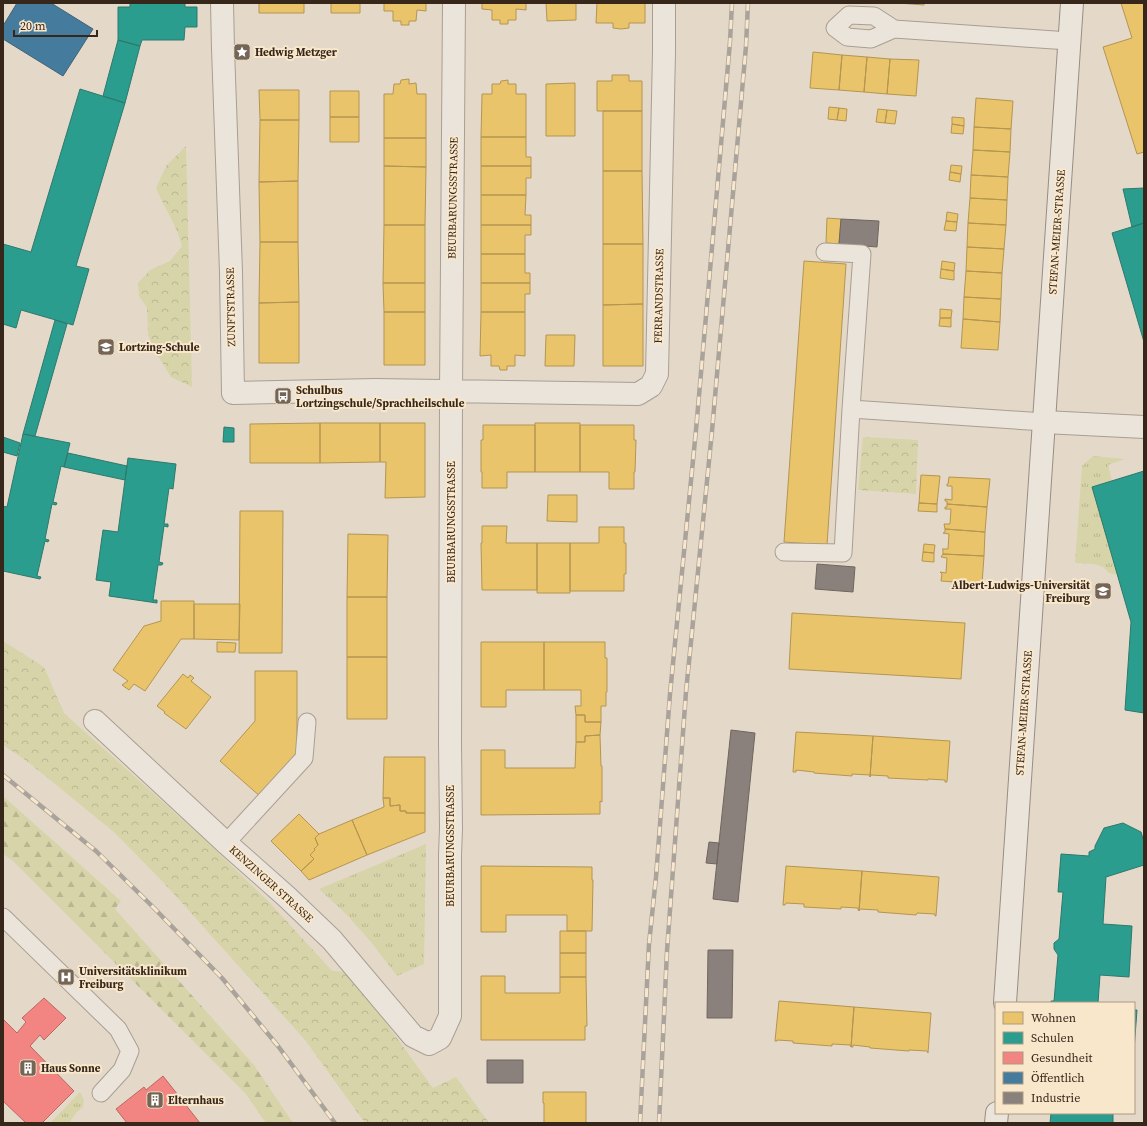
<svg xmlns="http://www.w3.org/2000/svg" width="1147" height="1126" viewBox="0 0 1147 1126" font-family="'Source Serif 4',serif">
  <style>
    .grass { fill: url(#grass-tufts) }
    .forest { fill: url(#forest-firs) }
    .park { fill: url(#park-crowns) }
    .homes { fill: #e9c46a; stroke: #b49552 }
    .schools { fill: #2a9d8f; stroke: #2e796c }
    .health { fill: #f28482; stroke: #ba6863 }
    .public { fill: #457b9d; stroke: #416276 }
    .industry { fill: #8a817c; stroke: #71665f }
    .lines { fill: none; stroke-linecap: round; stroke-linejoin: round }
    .service-casing { stroke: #a99e92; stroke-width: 19 }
    .minor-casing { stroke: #a99e92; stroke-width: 24 }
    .secondary-casing { stroke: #988d82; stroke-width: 24 }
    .service { stroke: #ebe4da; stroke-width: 17 }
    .minor { stroke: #ebe4da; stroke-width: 22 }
    .secondary { stroke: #ebe4da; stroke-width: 22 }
    .rail-casing { stroke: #aaa39b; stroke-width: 4.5 }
    .rail { stroke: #f8e7cb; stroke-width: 3; stroke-dasharray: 9; stroke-linecap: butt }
    .labels { text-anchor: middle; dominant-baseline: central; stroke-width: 4; stroke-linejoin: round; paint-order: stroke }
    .poi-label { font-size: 11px; font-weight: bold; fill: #37261a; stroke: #f8e7cb; text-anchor: start }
    .street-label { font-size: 11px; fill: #37261a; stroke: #f8e7cb }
  </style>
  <defs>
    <pattern id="grass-tufts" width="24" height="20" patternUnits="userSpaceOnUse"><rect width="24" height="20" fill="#d7d4a9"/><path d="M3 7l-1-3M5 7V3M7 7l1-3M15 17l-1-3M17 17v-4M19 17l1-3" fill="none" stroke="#b9b691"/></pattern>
    <pattern id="forest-firs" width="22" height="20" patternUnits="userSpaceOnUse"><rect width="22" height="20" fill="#d7d4a9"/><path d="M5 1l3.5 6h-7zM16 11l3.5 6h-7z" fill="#b9b691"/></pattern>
    <pattern id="park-crowns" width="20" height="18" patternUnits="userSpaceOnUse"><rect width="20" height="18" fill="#d7d4a9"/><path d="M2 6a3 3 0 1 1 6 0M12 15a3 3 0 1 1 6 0" fill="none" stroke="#b9b691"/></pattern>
  </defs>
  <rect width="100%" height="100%" fill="#e4d9c8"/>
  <path class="grass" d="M1093,456l32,3 -17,6 4,16 -20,6 26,88 -9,-2 -6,-6 -9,-3 -19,-1 7,-97z
    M426,844l-2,120 -27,12 -26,-34 -25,-28 -27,-25z
    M80,1092l4,8 -1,7 -6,5 -8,11h-19z"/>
  <path class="forest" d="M3,796l118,105 -6,8 139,156 39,58h-27l-21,-30 -233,-233 -9,-6z"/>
  <path class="park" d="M186,146l6,241 -21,-10 -15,-24 -8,-18 -1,-27 -8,-12 -1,-13 12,-13 20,-9 12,-15c-5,-21 -18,-38 -26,-58l10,-22z
    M863,437l55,3 -2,54 -58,-4z
    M3,641l41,26 20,46 139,125 67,65 62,68 14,1 25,30 62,86 23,-11 33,46h-124l-60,-83 -141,-157 -49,-50 -87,-71 -25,-17z"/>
  <path class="homes" d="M259,3h45v10h-45z
    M331,3h29v10h-29z
    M384,3h42v8l-9,-1 -1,11h-7v4h-8v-4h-8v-10h-9z
    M482,3h44v7l-10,-1v11h-8v4h-8v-4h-8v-10l-10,-1z
    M546,3h30v17l-29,1z
    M597,3h48v20h-16v5l-8,1 -8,-1v-5h-17z
    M898,3h26v2z
    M1121,3h23v149l-7,2 -34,-107 29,-9z
    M813,52l29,3 -3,35 -29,-2z
    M842,55l25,2 -3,35 -25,-2z
    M867,57l23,2 -3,35 -23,-2z
    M890,59l29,1 -3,36 -29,-2z
    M612,75h17v6h13v30h-45v-30h15z
    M409,79v5l7,-1 1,11h9v44h-42v-44h9l1,-10h6l1,-4z
    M508,80v4h8v10h10v43h-45l1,-43h10v-10h8l1,-3z
    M575,83v53h-29v-52z
    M259,90h40v30h-39z
    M330,91h29v26h-29z
    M976,98l37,3 -2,28 -37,-2z
    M829,107l10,1 -2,12 -9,-1z
    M839,108l8,1 -1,12 -9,-1z
    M878,109l9,1 -2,13 -9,-1z
    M887,110l10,1 -2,13 -10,-1z
    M603,111h39v60h-39z
    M330,117h29v25h-29z
    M952,117l12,1v8l-12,-2z
    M260,120h39l-1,61 -39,1z
    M952,124l12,2 -1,8 -12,-1z
    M974,127l37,2 -1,23 -37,-2z
    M481,137h45v20h5v9h-50z
    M384,138h42v29l-42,-1z
    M973,150l37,2 -2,25 -37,-2z
    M951,165l11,1 -1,8 -11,-2z
    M384,166l42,1 -1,58h-41z
    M481,166h50v12h-5v17h-45z
    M603,171h39l1,73h-40z
    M950,172l11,2 -1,8 -11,-2z
    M971,175l37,2 -1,23 -37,-2z
    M298,181v61h-38l-1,-60z
    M481,195h45l-1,20h6v10h-50z
    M970,198l37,2 -1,25 -38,-2z
    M947,212l11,2 -1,8 -11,-1z
    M827,218l14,1 -2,25 -13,-1z
    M946,221l11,1 -1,9 -12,-1z
    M968,223l38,2 -2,24 -37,-2z
    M384,225h41v58h-42z
    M481,225h50v10h-6v19h-44z
    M260,242h38l1,60 -40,1z
    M603,244h40v60l-40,1z
    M967,247l37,2 -2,24 -36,-2z
    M481,254h44v19h5v10h-49z
    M804,261l42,3 -19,281 -43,-3z
    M942,261l13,2 -1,8 -13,-2z
    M941,269l13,2v9l-14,-2z
    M966,271l36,2 -1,26 -37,-2z
    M383,283h42v29h-41z
    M481,283h49v11h-5v18h-44z
    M964,297l37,2 -1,23 -37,-3z
    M299,302v61h-40v-60z
    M643,304v62h-40v-61z
    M940,309l12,1 -1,8h-11z
    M384,312h41v53h-41z
    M481,312h44v44l-10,-1v11h-8v4h-7l-1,-4h-8v-11l-11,1z
    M940,318h11v9l-12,-1z
    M963,319l37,3 -2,28 -37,-2z
    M546,335h29l-1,31h-29z
    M320,423h60v39l-60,1z
    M320,423v40h-70v-39z
    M380,423h45v74l-40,1 1,-36h-6z
    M535,423h45v49h-45z
    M483,425h52v47h-28v16h-25v-16h-1v-32h2z
    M580,425h54v15h2l-1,32h-1v17h-25v-17h-29z
    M921,475l19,1 -3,28 -18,-1z
    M949,477l41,2 -3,28 -40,-3v-3h-2v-2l7,1v-14h-5v-2h1z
    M548,495h29v27l-30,-1z
    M919,503l18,1v8l-19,-1z
    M947,504l40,3 -2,25 -40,-3 -1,-5h6l1,-15h-6v-2h2z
    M240,511h43l-1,142h-43z
    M482,526h25l-1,17h31v47h-55l-1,-47h1z
    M599,527h25v16h2v31h-2v17h-54v-48h29z
    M945,529l40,3 -1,24 -41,-2v-4l-1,-1h6l1,-15 -6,-1 2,-1z
    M348,534l40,1 -1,62h-40z
    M537,543h33v50h-33z
    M924,544l11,1 -1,8 -11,-1z
    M923,552l11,1v9l-12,-1z
    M943,554l41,2 -2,28 -41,-3 1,-7 -2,-2 6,1 1,-15 -6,-1z
    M347,597h40v60h-40z
    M161,601h33v38h-13l-36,52 -11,-7 -5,6 -7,-5 6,-4 -15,-11 31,-44 17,-5z
    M194,604h46l-1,36 -45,-1z
    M792,613l173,10 -4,56 -172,-10z
    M217,642l19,1 -1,9h-18z
    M481,642h63v48h-38v17h-25z
    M544,642h61v16h2v34h-1v14h-5v16h-16v-7h-9l-1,-9h6v-16h-37z
    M347,657h40v62h-40z
    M255,671h42v87l-35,40 -42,-37 35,-40z
    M183,674l5,4 2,-3 4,3 -3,3 20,16 -25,32 -22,-16 1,-1 -8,-6z
    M576,715h9v7h16l-1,13 -15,1v6h-9z
    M796,732l77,4 -3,41v-2l-18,-1v2l-38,-3v-1l-18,-2v2h-3z
    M600,735l1,31h1v36l-2,-1v13l-119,1v-65h24v18h70l1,-26h9v-6z
    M873,736l77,5 -3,41h-2v-2l-17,-1v1l-40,-2v-2l-17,-1 -1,2z
    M384,757h41v56h-19v-2h-6v-6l-10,1v-8h-7z
    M383,798h7v8l10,-1v6h6v2h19v19l-58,23 -15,-35 32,-13z
    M299,814l20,20 -4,4 3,7 -4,4 1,1 -5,5 4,4 -13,12 -30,-30z
    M352,820l15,35 -58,25 -8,-9 13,-12 -4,-4 5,-5 -1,-1 4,-4 -3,-7 4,-4z
    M481,866l111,1v13h1l-1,51h-25v-16h-61v17h-25z
    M786,866l76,5 -3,40 -1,-1v-2l-17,-1v2l-37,-2v-3l-18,-1 -1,2h-2z
    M862,871l77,6 -3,39h-1v-2l-18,-1 -1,2 -38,-3v-2l-18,-1 -1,2z
    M560,931h26v22h-26z
    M560,953h26v24h-26z
    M481,976h24v17h55v-16h26l1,49h-2v14h-104z
    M779,1001l75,6 -3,40 -1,-2 -18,-1v2l-39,-3v-2l-16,-1v1h-2z
    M854,1007l77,6 -3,40 -1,-2 -18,-1v1l-39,-3v-1l-17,-2v2h-2z
    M543,1092h43v31h-42v-20h-1z"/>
  <path class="schools" d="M130,3h55v4h12v20h-12l-1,13h-42l-2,6 -22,-6v-33h12z
    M118,40l22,6 -15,57 -22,-7z
    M80,89l45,14 -49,163 13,3 -16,56 -52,-15 -5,18 -13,-4v-80l28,8z
    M1144,188v35l-12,4 -9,-38z
    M1144,223v119l-32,-109z
    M55,320l12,4 -32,112 -12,-2z
    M224,427l10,1v14h-11z
    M23,434l47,9 -6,24 -3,-1 -8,36 4,1 -1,2 -4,-1 -7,35 4,1 -1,2 -3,-1 -8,35 4,1 -1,2 -37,-8v-65l4,1z
    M3,437l17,6 -3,13 -14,-4z
    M68,453l59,13 -2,14 -61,-13z
    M128,458l48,6 -3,25 -4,-1 -5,36h4v3l-4,-1 -5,36 4,1 -1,2h-4l-5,35h4v3l-48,-7 2,-14 -15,-2 7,-50 15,2z
    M1144,471v242l-19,-3 6,-88 -39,-135z
    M1123,823l18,9 3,10v23l-38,12 -3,47 29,2 -3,51 -29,-2 -2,28h-47v-2h3l4,-46 -4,-6v-6l5,-4 4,-47h-5l3,-38 28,2v-4l6,-3v-3l9,-18z
    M1134,1010h3l-3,40z
    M1051,1113h62v10h-63z"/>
  <path class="health" d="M44,998l22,20 -22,22 -4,-5 -10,11 44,45 -32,32h-16l-23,-22v-82l14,14 9,-11 -4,-4z
    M163,1076l37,47h-73l-11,-14 28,-22 2,3z"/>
  <path class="public" d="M17,3h34l42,26 -30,47 -60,-37v-13z"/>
  <path class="industry" d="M841,219l38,2 -2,26 -38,-3z
    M817,564l38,3 -2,25 -38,-3z
    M731,730l24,3 -17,169 -25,-3z
    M709,842l10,1 -2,21 -11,-1z
    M708,950h25l-1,68h-25z
    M487,1060h36v23h-36z"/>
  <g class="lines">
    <defs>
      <path id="service" d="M894,29l-20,-13 -25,-1 -14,13 12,9 24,2 23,-10 175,12
        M851,409l193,13
        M784,552l59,1 8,-144 11,-155 -37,-2
        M226,843l78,-85 3,-36
        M3,917l115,112 12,22 -8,19 -21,23"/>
      <path id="minor" d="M222,3l1,46 8,223 2,121 142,-3 263,4 13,-8 6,-12 7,-322v-49
        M1044,422l100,5
        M95,721l131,122 61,54 45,43 81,96 16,8 11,-6 10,-22v-161l1,-27 -1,-84 1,-352 3,-389"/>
      <path id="secondary" d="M1005,1003l67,-1000
        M996,1123l1,-10"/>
    </defs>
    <use href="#service" class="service-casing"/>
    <use href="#minor" class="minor-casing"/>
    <use href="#secondary" class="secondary-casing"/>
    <use href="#service" class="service"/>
    <use href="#minor" class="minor"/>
    <use href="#secondary" class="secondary"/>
    <defs>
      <path id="rail" d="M3,775l93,76 58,57 68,70 56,68 57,77
        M640,1123l9,-179 7,-67 14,-183 26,-264 34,-388 2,-39
        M659,1123l8,-172 19,-259 26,-261 34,-385 2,-43"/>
    </defs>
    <use href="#rail" class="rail-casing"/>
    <use href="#rail" class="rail"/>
  </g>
  <defs>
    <symbol id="sight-square" viewBox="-11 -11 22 22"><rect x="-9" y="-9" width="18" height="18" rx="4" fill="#746557" stroke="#f8e7cb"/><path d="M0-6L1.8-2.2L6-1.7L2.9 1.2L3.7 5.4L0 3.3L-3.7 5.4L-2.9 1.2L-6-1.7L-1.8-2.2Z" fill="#fff"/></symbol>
    <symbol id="school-square" viewBox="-11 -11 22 22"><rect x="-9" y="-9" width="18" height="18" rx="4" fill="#746557" stroke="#f8e7cb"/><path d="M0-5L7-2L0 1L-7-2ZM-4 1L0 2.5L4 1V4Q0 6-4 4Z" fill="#fff"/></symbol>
    <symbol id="bus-square" viewBox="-11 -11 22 22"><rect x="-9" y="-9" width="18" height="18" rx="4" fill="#746557" stroke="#f8e7cb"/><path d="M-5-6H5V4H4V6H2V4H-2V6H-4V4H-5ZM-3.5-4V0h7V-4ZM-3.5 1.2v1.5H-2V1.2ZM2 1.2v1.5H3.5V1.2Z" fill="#fff"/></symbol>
    <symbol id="university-square" viewBox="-11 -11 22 22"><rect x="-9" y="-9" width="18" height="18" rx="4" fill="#746557" stroke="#f8e7cb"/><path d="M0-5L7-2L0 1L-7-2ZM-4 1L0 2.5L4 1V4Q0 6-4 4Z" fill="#fff"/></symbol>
    <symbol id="hospital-square" viewBox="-11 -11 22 22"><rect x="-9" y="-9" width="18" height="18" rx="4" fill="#746557" stroke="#f8e7cb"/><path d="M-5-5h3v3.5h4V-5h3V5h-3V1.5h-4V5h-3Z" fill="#fff"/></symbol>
    <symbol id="building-square" viewBox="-11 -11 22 22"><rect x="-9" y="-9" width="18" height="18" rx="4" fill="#746557" stroke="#f8e7cb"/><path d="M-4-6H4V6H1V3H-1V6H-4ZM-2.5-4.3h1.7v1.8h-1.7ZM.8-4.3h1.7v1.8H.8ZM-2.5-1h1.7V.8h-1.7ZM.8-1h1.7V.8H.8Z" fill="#fff"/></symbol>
  </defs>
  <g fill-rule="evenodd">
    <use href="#sight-square" x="232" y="42" width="20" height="20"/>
    <use href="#school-square" x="96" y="337" width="20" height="20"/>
    <use href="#bus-square" x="273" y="386" width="20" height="20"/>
    <use href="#university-square" x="1093" y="581" width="20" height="20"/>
    <use href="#hospital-square" x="56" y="967" width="20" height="20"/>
    <use href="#building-square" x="18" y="1058" width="20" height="20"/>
    <use href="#building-square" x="145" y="1090" width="20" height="20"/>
  </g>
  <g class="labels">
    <g class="poi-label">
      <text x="255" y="52">Hedwig Metzger</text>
      <text x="119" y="347">Lortzing-Schule</text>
      <text x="296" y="390">Schulbus<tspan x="296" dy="13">Lortzingschule/Sprachheilschule</tspan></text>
      <text x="1090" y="585" text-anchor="end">Albert-Ludwigs-Universität<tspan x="1090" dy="13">Freiburg</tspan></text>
      <text x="79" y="971">Universitätsklinikum<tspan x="79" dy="13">Freiburg</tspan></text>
      <text x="41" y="1068">Haus Sonne</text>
      <text x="168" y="1100">Elternhaus</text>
    </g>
    <g class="street-label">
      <text transform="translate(453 198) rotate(-89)">BEURBARUNGSSTRASSE</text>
      <text transform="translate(1057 232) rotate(-86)">STEFAN-MEIER-STRASSE</text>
      <text transform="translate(659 296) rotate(-89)">FERRANDSTRASSE</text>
      <text transform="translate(231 307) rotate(-91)">ZUNFTSTRASSE</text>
      <text transform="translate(451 522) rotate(-90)">BEURBARUNGSSTRASSE</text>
      <text transform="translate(1024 713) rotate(-86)">STEFAN-MEIER-STRASSE</text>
      <text transform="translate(450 846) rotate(-90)">BEURBARUNGSSTRASSE</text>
      <text transform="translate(271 884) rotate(42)">KENZINGER STRASSE</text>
    </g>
  </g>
  <rect width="1147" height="1126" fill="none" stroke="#37261a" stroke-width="8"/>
  <rect x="995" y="1002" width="140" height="112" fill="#f8e7cb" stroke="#ab9a84"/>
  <rect x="1003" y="1012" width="20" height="12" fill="#e9c46a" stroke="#ab9a84"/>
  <text x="1031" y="1022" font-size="12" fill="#37261a">Wohnen</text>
  <rect x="1003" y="1032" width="20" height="12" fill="#2a9d8f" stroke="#ab9a84"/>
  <text x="1031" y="1042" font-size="12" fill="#37261a">Schulen</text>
  <rect x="1003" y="1052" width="20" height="12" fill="#f28482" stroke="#ab9a84"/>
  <text x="1031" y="1062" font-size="12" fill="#37261a">Gesundheit</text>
  <rect x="1003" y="1072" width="20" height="12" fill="#457b9d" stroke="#ab9a84"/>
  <text x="1031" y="1082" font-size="12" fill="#37261a">Öffentlich</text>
  <rect x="1003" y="1092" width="20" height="12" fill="#8a817c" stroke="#ab9a84"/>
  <text x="1031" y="1102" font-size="12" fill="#37261a">Industrie</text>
  <path d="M14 30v6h83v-6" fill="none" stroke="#37261a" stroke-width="2"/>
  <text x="20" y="30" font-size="12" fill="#37261a" stroke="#f8e7cb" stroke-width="3" paint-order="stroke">20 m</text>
</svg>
